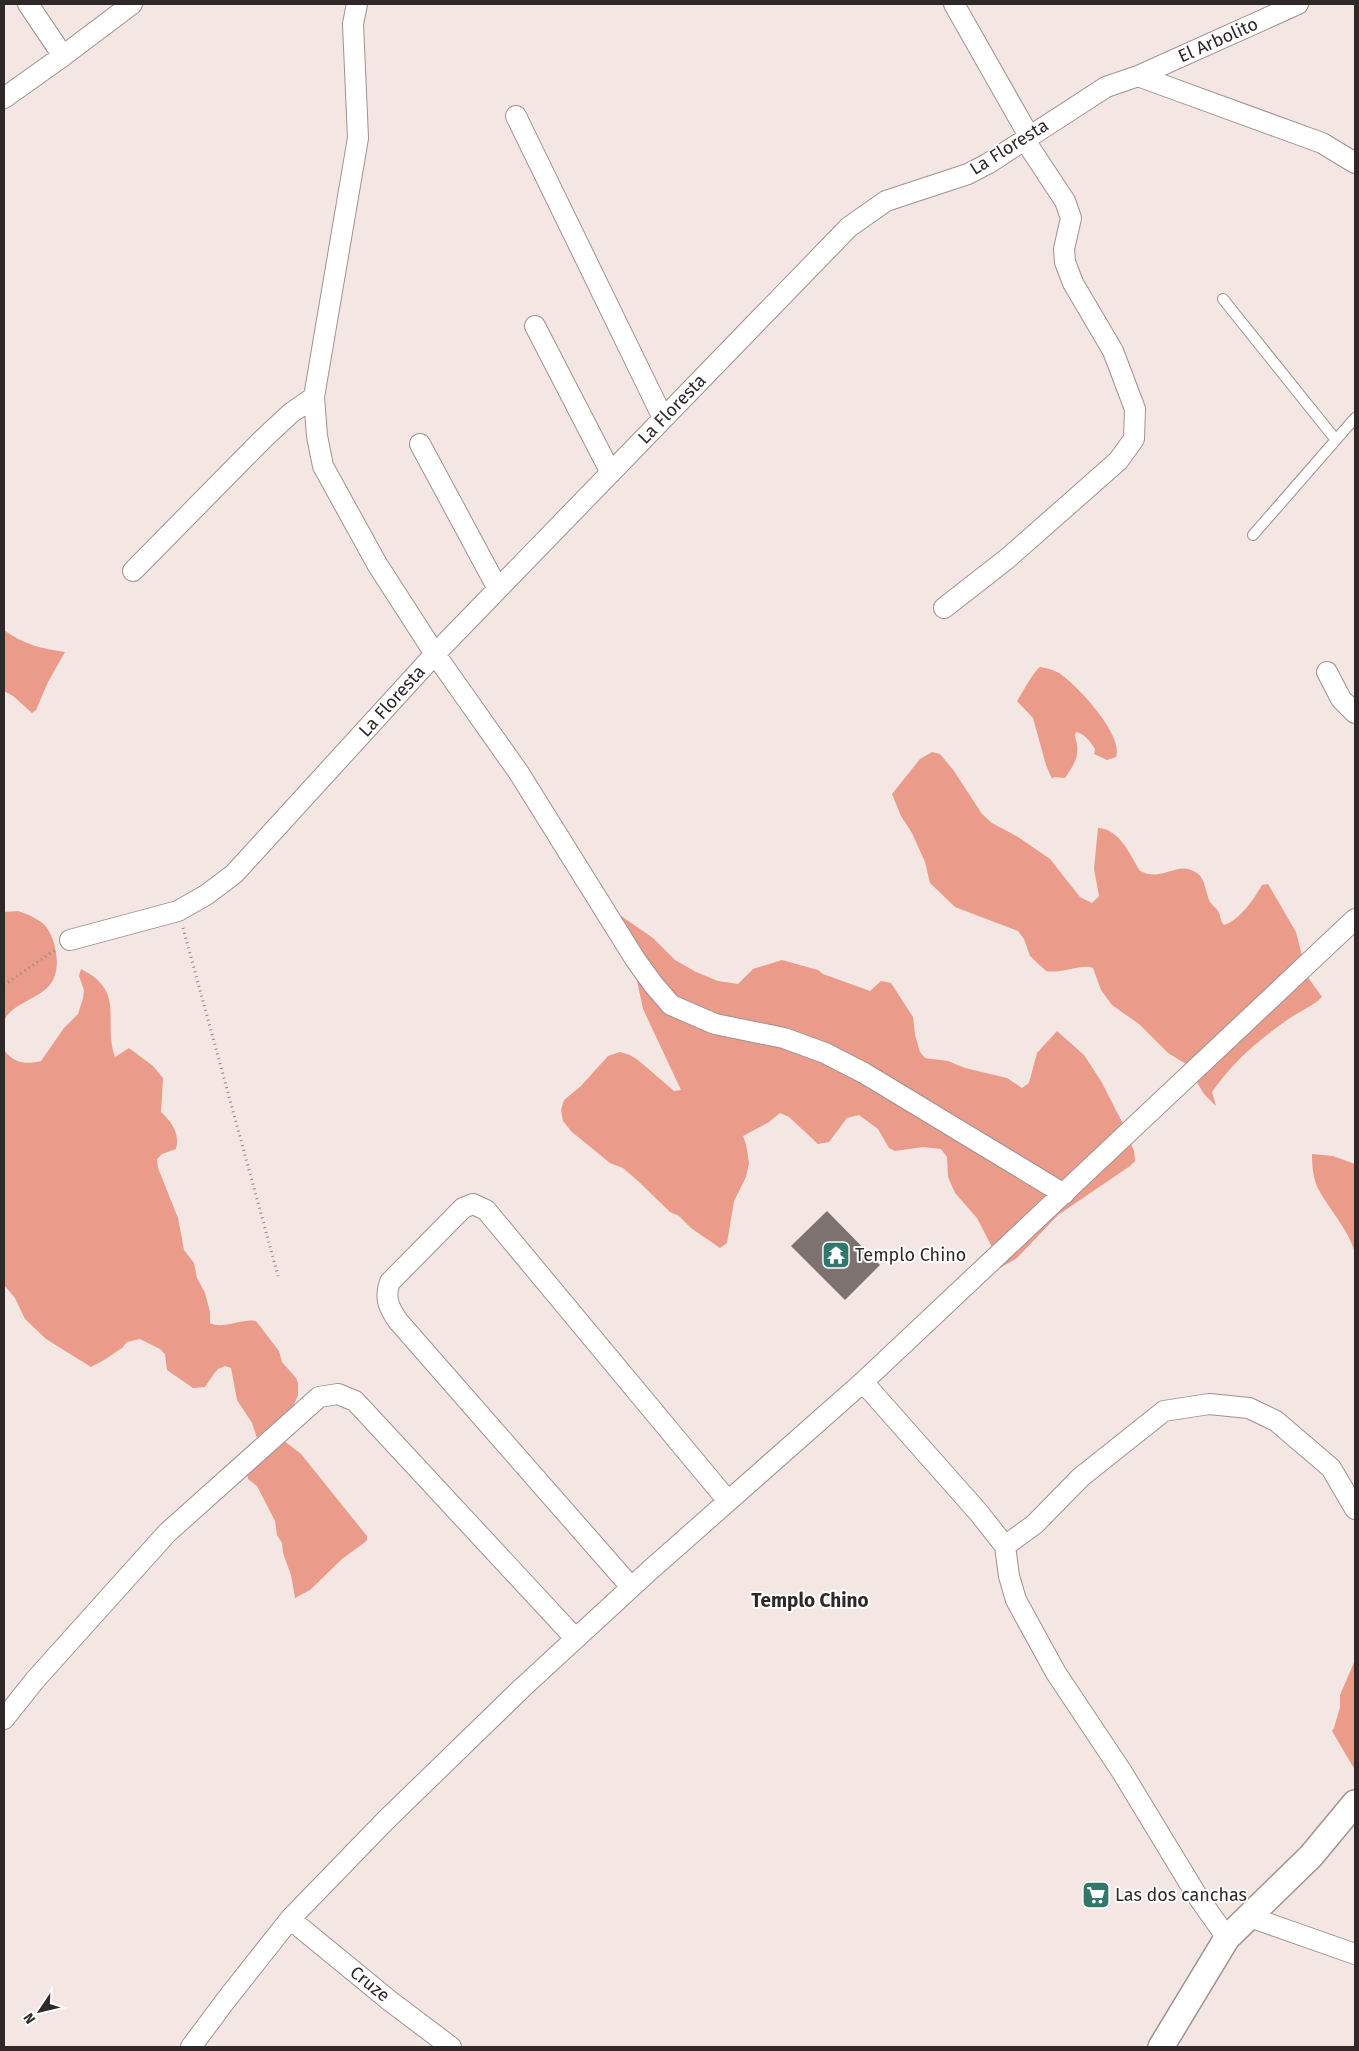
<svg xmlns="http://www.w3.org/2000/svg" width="1359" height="2051" viewBox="0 0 1359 2051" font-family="'Fira Sans',sans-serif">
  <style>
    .forest { fill: #ea9b8a }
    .building { fill: #7d726f }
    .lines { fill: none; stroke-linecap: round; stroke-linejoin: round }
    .service-casing { stroke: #9e9290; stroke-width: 12 }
    .minor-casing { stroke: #9e9290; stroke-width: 22 }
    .tertiary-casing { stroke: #9e9290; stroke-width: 28 }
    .path { stroke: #908785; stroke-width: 3; stroke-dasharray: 1 4; stroke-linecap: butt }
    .service { stroke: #fff; stroke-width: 10 }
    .minor { stroke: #fff; stroke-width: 20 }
    .tertiary { stroke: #fff; stroke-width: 25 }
    .labels { text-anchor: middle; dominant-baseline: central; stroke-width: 4; stroke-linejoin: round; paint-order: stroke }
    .street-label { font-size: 18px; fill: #2e2928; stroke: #fff }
    .poi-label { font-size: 18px; fill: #2e2928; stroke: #fff; text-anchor: start }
    .neighbourhood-label { font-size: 19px; font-weight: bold; fill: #2e2928; stroke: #fff }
  </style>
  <rect width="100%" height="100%" fill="#f3e6e3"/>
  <path class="forest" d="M4,630c18,14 39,19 61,22l-17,30 -12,28 -4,3 -19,-17 -9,-5z
    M1040,667c7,1 14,3 19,6 18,12 65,62 57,84l-9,3 -13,-6 1,-5c-5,-8 -10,-15 -19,-17 -2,5 0,7 1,12 2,14 -4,22 -12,34l-11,-1 -2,2 -6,-14 -13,-47 -16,-17c6,-9 16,-29 23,-34z
    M932,752l8,2 14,17 28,43 10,9 26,14 32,22 30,38 12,6 7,-7 -5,-27 4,-41c22,1 32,27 42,43 24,12 37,-12 57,2 9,7 8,19 13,29 2,3 6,6 8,9 3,5 2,10 6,14 16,-5 30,-26 38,-40l6,-1 28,48 11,44 15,21c-10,10 -24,15 -35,23 -30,21 -54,42 -75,72l4,14 -12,-12 -18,-30 -18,-11 -29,-29 -27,-19 -11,-15 -8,-22c-10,-5 -31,6 -47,3l-16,-15 -6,-17 -6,-8 -63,-24 -25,-24 -5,-21 -13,-29 -11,-17 -9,-22 28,-35z
    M18,911c9,3 24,9 29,17 10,15 15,44 2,58 -13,14 -38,18 -45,35v-109z
    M614,911l39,27 22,22 21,12 22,9 20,3 15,-15 29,-9 36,10 5,4 47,17 11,-10 10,2 22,34 2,18 5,17 5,6 23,3 17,7 42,10 15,10 7,-5 8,-30 20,-22 27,24 17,26 21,41 12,29 1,10 -5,5 -72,49 -41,43 -17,10 1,-3 -24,-47 -22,-25 -7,-16 -1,-20 -6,-8 -18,-2 -28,4 -6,-3 -11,-19 -19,-14 -12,3 -18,24 -11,2 -29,-27 -9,-4 -11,9 -26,14 3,8 3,19 -3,14 -12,24 -7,42 -7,5 -29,-20 -12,-12 -9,-4 -32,-31 -15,-13 -13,-5 -38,-31 -9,-11 -2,-11 3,-10 17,-14 27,-30 12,-4 10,3 8,5 36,31 7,-1 -38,-81 -7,-33 -30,-43 -2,-21z
    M81,969c46,23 21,52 34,88l14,-9 24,18 10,12 -2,34c11,10 19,22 15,37l-14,5 -5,5 1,9 20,50 6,32 10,13 3,15 8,15 5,19v11c13,7 32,-5 46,-2l23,30 3,11 14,16 2,5v12l-6,14 -35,29 -5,-15 -15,-23 -6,-32 -6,-2 -7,3 -5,6 -8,12 -12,1 -26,-18 -2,-16 -5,-5 -20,-10 -13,3 -5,6 -18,12 -13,7 -45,-28 -21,-20 -10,-21 -11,-13v-235c9,13 22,15 37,11l23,-33 14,-14 5,-16 1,-8 -5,-14z
    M1312,1154l21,2 22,8v89c-7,-24 -23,-40 -35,-61 -7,-11 -8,-26 -8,-38z
    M283,1440l18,14 66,82v4l-3,3 -22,16 -32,31 -15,8 -4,-23 -8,-22 -1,-10 -5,-8 -2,-14 -18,-35 -9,-7 -1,-7 26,-20z
    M1355,1660v110l-23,-39 2,-3 6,-21v-12z"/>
  <path class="building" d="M827,1211l53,54 -35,35 -54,-54z"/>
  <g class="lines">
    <defs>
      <path id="service" d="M1223,299l113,141
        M1253,535l102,-117"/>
      <path id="minor" d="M28,4l35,52
        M357,4l-4,20 5,114 -44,259 3,39 6,30 54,98 58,90 84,119 116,186 18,25 18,21 44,19 69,14 41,15 39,20 200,121
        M954,4l75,132
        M1138,76l160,-72
        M4,98l59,-42 69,-52
        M516,116l147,302
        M535,326l76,147
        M420,444l78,145
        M133,571l129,-131 29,-27 23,-16
        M944,608l64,-50 110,-97 16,-22 1,-30 -22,-58 -40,-68 -8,-21 -1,-13 7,-31 -6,-17 -41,-62
        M1327,672l14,27 14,14
        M70,940l108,-29 28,-16 28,-21 201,-220 414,-427 37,-26 82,-27 21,-11 117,-76 32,-11 184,67 33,20
        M863,1382l116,131 26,33 4,30 7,24 40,73 66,99 74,122 31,44
        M1005,1546l30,-22 46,-47 83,-66 45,-7 40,4 27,13 55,47 24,41
        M631,1587l-233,-266c-9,-13 -14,-23 -8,-39l73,-74 10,-4 13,6 242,291
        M4,1719l31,-39 132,-147 152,-136 19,-3 17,7 220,237
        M1250,1917l105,37
        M290,1919l100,82 61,46
        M191,2047l35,-47 64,-81 96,-99 136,-132 126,-116 215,-190 492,-463"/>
      <path id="tertiary" d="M1161,2047l66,-109 84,-82 44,-53"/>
    </defs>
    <use href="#service" class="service-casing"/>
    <use href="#minor" class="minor-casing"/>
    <use href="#tertiary" class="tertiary-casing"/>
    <path class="path" d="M183,928l95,348
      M4,985l51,-35"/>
    <use href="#service" class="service"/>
    <use href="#minor" class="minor"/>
    <use href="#tertiary" class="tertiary"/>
  </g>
  <defs>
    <symbol id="temple-square" viewBox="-11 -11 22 22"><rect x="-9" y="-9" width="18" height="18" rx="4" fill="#32776b" stroke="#fff"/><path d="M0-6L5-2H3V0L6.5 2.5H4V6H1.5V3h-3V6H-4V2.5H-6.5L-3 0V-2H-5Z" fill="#fff"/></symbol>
    <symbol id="supermarket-square" viewBox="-11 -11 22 22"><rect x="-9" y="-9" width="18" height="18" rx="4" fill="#32776b" stroke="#fff"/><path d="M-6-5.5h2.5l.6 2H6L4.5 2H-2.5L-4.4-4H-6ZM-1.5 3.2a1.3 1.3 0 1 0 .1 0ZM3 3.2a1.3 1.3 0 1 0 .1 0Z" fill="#fff"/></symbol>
  </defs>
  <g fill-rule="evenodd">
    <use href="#temple-square" x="820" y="1239" width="32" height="32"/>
    <use href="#supermarket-square" x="1080" y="1879" width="32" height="32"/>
  </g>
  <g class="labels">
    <g class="street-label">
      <text transform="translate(1218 40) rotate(-24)">El Arbolito</text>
      <text transform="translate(1009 147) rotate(-32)">La Floresta</text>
      <text transform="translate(672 409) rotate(-46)">La Floresta</text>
      <text transform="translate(392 701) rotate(-48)">La Floresta</text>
      <text transform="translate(370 1984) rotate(39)">Cruze</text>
    </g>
    <g class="poi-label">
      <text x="855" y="1255">Templo Chino</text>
      <text x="1115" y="1895">Las dos canchas</text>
    </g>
    <g class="neighbourhood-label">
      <text x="810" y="1600">Templo Chino</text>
    </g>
  </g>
  <rect width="1359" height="2051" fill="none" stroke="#2e2928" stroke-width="10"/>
  <g transform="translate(40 2011) rotate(235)" stroke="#ffffff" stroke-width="4" paint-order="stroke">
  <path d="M0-4L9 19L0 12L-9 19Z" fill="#2e2928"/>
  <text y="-8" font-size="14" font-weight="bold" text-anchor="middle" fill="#2e2928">N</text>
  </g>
</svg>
